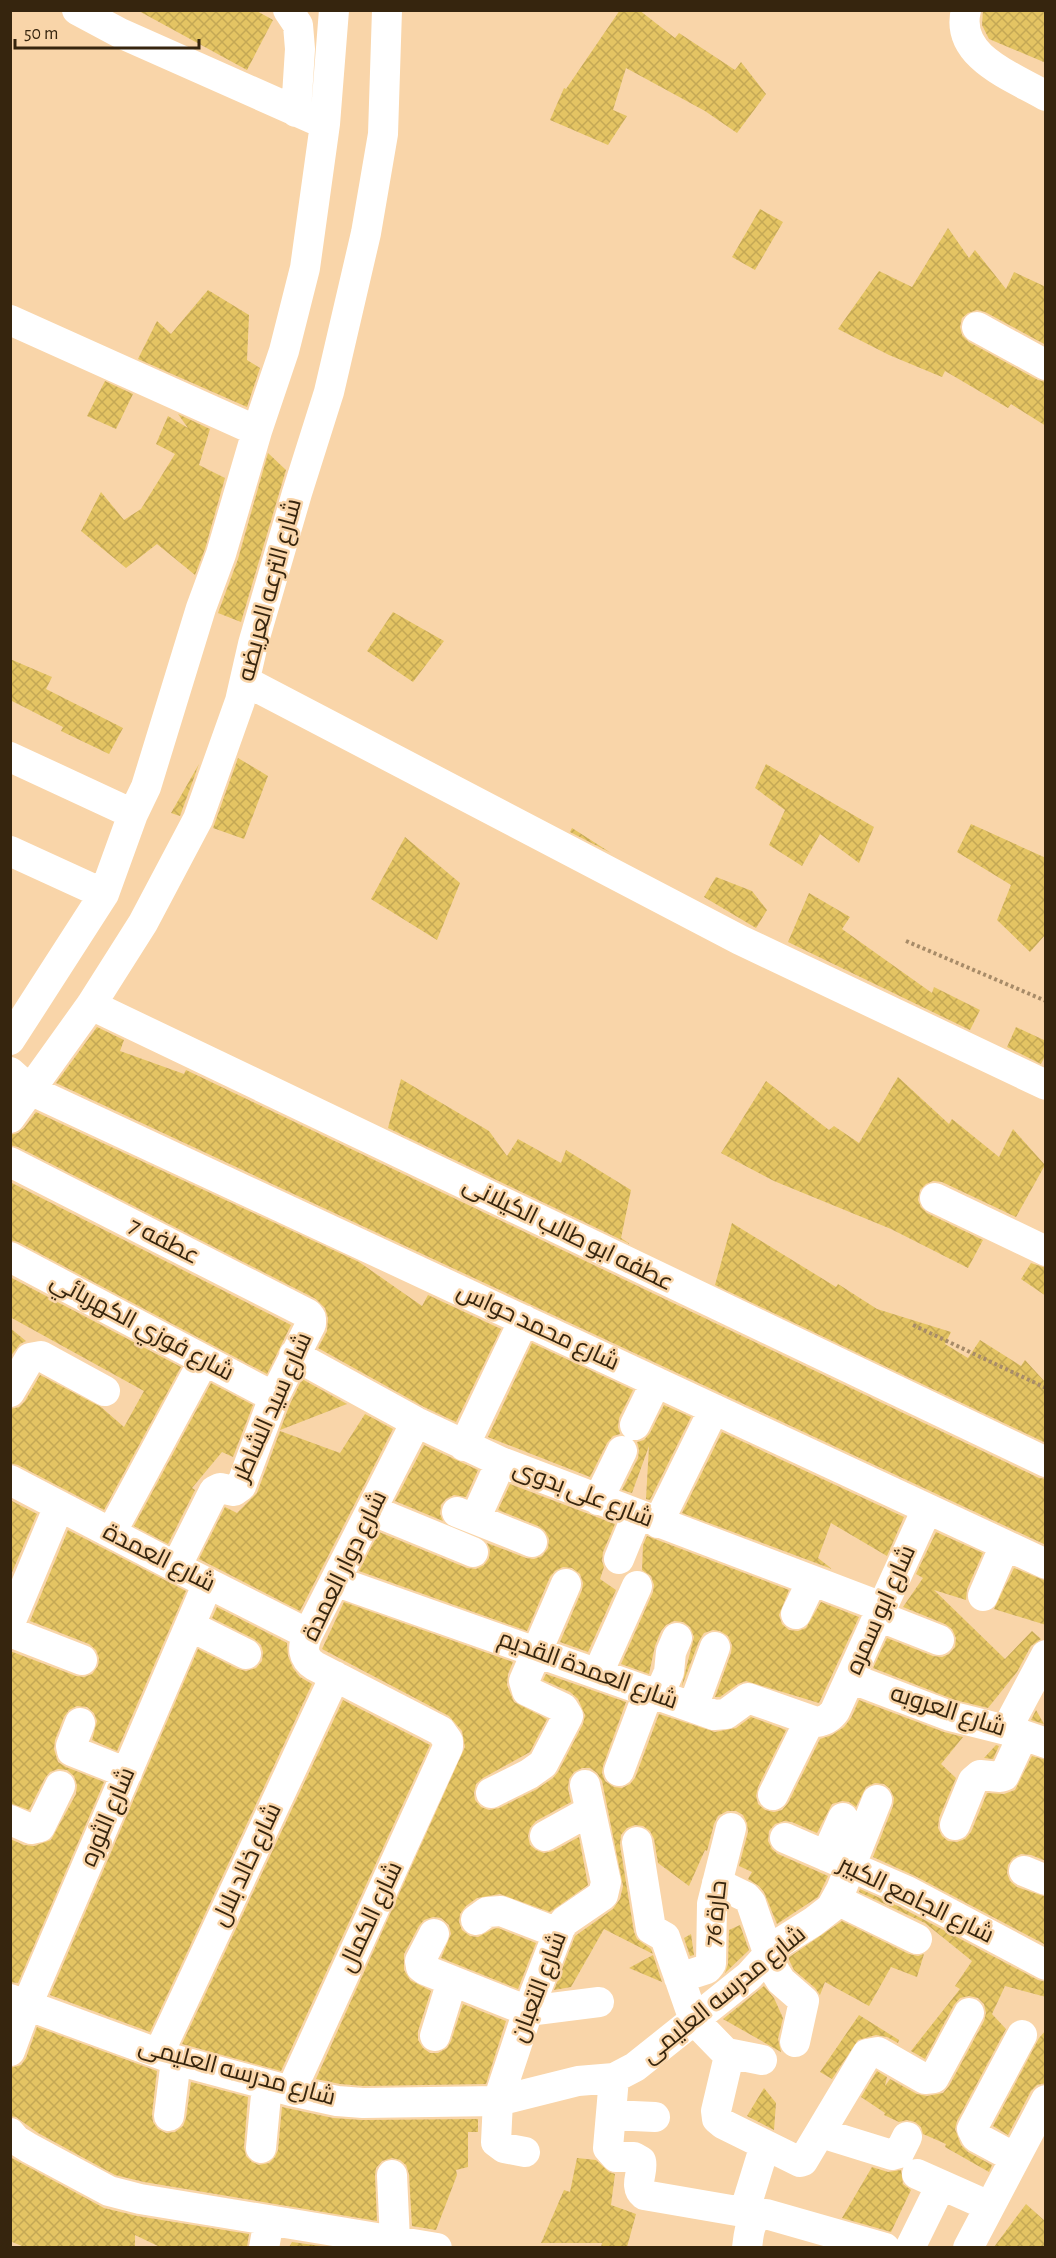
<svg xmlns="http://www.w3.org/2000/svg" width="1056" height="2258" viewBox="0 0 1056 2258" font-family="'Alegreya Sans',Cairo,sans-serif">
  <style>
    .building { fill: url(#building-cross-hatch) }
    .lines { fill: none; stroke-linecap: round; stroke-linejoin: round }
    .path { stroke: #a78b68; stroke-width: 4; stroke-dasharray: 3 3; stroke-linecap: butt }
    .street { stroke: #fff; stroke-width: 30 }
    .labels { text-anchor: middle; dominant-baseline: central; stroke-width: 5; stroke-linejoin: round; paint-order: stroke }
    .street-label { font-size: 24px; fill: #36250e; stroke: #f9d5a9 }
  </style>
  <defs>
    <pattern id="building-cross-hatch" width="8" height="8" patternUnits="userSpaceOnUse" patternTransform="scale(1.5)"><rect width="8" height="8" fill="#e4c463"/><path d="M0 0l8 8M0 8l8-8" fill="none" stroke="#c4a855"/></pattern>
  </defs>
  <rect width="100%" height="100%" fill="#f9d5a9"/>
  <path class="building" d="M137,10h118l18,10 -26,50z
    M620,10h19l36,28 4,-5 56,37 6,-8 25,32 -29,39 -32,-22 -79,-43 -13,42 14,6 -19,29 -58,-25 14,-32 2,1z
    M983,10h63v53l-57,-24 -7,-14z
    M760,209l23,13 -28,48 -23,-13z
    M948,228l21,30 6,-8 31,39 8,-17 32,15v58l-61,-33 -8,-2 -9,3 -6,5 -2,9 2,8 7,7 69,38 8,2v44l-35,-22 -3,4 -63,-37 -3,6 -53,-22 -51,-26 41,-58 33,16z
    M208,290l41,25 -2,45 13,8 -13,39 -109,-48 19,-38 14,13z
    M105,381l28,13 -17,35 -29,-13z
    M178,414l32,15 -11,36 26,13 -20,71 -10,26 -38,-31 -31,24 -45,-37 20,-39 23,28 17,-11 34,-55 -19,-10 12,-28 20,12z
    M268,453l18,17 -45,152 -23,-9 20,-54z
    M393,612l51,29 -31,41 -46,-31z
    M10,659l42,18 -6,12 77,39 -14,26 -48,-23 2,-4 -53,-27z
    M238,758l30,18 -24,63 -31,-11z
    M199,764l-19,52 -9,-3z
    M766,764l108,63 -15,36 -39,-29 -18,32 -33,-21 16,-35 -30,-22z
    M971,824l75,34v76l-16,18 -33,-32 14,-35 -54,-33z
    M572,828l39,25 -41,-21z
    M405,837l55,46 -23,57 -66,-41z
    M716,877l36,14 15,19 -11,18 -52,-31z
    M809,893l41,24 -8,12 90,64 2,-6 46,23 -10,20 -182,-88z
    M97,1027l27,13 -4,11 64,23 2,-4 853,408 7,1v66l-990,-462z
    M1016,1027l30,14v13l-5,10 -34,-17z
    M898,1077l51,47 3,-5 47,38 14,-28 32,36 -29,52 -74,-35 -9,-1 -7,3 -6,6 -2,10 3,7 6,6 56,27 -15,28 -77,-39 -117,-48 -53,-28 45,-72 63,49 5,-4 25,17z
    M401,1079l88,52 18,25 11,-17 43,24 5,-13 65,40 -10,48 9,6 -242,-116z
    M36,1112l323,150 63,44 6,-11 73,34 -45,93 -32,-15 -106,-59 9,-17 1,-13 -3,-10 -9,-9 -298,-152 -8,-2v-10l8,-2 6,-5z
    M10,1182l281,143 -24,49 -249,-132 -8,-2z
    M732,1223l104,64 2,-3 39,25 74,23 -6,12 23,14 12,-18 41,26 4,-6 21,23v60l-331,-158z
    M1031,1263l15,5v28l-25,-17z
    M10,1277l171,90 -77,143 -86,-45 -8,-2v-54l9,-2 6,-6 15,-26 61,32 23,20 20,-36 -134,-74z
    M10,1328l16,13 -6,3 -10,13z
    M532,1343l101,47 -14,28 -1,9 2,7 -7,2 -6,7 -17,34 -102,-40z
    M302,1379l45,25 -67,26 10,-26z
    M211,1383l42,22 -20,52 -11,-5 -30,36 3,2 -27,54 -34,-18z
    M664,1405l27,12 -41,83 -4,-1 3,-53 -17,47 -10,-3 16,-32 1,-8 -2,-8 7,-2 6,-7z
    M365,1414l28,15 -93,182 -101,-52 26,-52 12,6 20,-20 23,-62 60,22z
    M722,1432l182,85 -17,39 -56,-33 -13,35 14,11 -150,-56z
    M424,1445l54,25 -12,27 -12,-2 -8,4 -5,6 -1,9 3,7 -48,-20z
    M510,1484l105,40 -12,28 -1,9 2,6 -4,12 16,11 -28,62 -28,-10 22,-52 1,-7 -3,-9 -8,-6 -9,-1 -8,4 -5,6 -23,54 -168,-60 20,-39 88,36 9,1 8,-4 5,-7 1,-8 -3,-7 39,15 8,1 8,-3 6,-8 1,-9 -4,-8 -7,-5 -40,-16z
    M10,1500l27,14 -27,63z
    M68,1530l118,61 -69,160 -25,-11 5,-19 -3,-8 -7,-6 -10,-1 -8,4 -5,7 -9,23 -1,9 4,13 8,5 38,15 -86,201 -8,-1v-143l14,6 10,1 17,-6 25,-46 1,-9 -3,-9 -7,-6 -9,-1 -8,3 -5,6 -16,32 -19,-7v-152l66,25 8,1 8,-3 6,-8 1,-8 -3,-8 -7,-6 -59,-23z
    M936,1532l47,21 -16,36 -1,11 -32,-10 71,69 27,-28 9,8 -10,7 -14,26 -29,36 -33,-8 -82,-32 14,-30 46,18 9,1 7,-3 6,-7 1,-9 -4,-9 -7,-5 -42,-17 20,-29 -7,-4z
    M647,1536l142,54 -10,25 3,9 7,6 9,1 8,-3 15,-26 38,15 -40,86 -73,-22 -8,3 -18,13h-5l16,-44 1,-8 -4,-9 -8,-5 -7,-1 -9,3 -5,8 -17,45v-1l12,-48 -4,-10 -7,-5 -9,-1 -8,4 -5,6 -6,15 -6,28 -28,-10 32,-72 1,-7 -3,-9 -9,-6 1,-25z
    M1014,1568l32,13v44l-52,-16z
    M344,1602l169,60 -5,12 -1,11 7,17 33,17 -17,33 -47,26 -7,6 -2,9 1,7 6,7 8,3 10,-2 38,-19 16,-11 5,-6 25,-48 2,-9 -7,-16 -8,-7 -27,-12 3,-6 80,28 -23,64 -1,7 3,8 9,6 8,1 8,-4 5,-6 24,-64 56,18 21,-4 15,-11 35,13 -28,57 -2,9 2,8 7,6 9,2 8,-2 6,-7 32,-64 12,-4 12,-8 7,-9 8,-18 85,32 19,5 -22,27 15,14 -17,40 -1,10 4,8 6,5 9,1 8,-3 6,-7 16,-39 17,1 11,-4 17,-34 14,4v101l-15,-6 -10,-1 -8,4 -5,7 -1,8 3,8 7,6 29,10v48l-131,-69 -42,-19 20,-51 1,-8 -4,-9 -6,-5 -9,-1 -9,4 -10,20 -7,-5 -7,-1 -10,3 -15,29 -25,-11 -8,-1 -9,3 -6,7 -1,10 4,8 6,5 50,22 -10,21 -41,27 -13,-32 -5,-6 -11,-7 4,-7 -13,-6 9,-34 -1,-9 -4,-8 -7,-4h-9l-9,5 -4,8 -7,27 -2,-1 -16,36 -31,-23 -4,-24 -4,-8 -7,-5 -8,-1 -8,3 -6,7 -1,10 14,87 3,7 14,10 2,5 -49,-25 -33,58 -17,3 21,-54 38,-27 7,-10 3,-13 -21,-105 -5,-8 -7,-5h-8l-8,4 -5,7 -1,10 3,13 -35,19 -6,7 -2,8 2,9 6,5 8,3 9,-2 26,-14 9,48 -38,27 -50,-18 -23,4 -11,8 -6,8 -1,8 3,8 8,6 8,1 15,-8 5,-1 38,15 -18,46 -77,-31 10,-24 -2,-9 -8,-7 -8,-1 -9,3 -5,6 -15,28v16l6,10 21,11 -13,40v9l5,8 7,5h8l9,-5 4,-7 12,-37 43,17 -20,63 -122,2 -24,-2 -24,-5 149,-332 -3,-16 -13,-15 -127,-67z
    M217,1607l70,36 1,13 5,12 7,9 12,7 -162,348 -100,-37 148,-346 40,20 8,2 10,-3 6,-7 1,-9 -2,-7 -7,-6 -42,-21z
    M343,1700l87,45 -149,326 -99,-27z
    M1036,1710l8,14 -13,-4z
    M996,1745l3,1 -6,13 -9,-1z
    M860,1889l40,18 138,73 8,2v15l-41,-11 -13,28 14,15 -49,92 -2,8 6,16 7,7 24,13 -3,7 -44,-25 1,-3 -23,-10 -2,-7 -6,-5 -8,-2 -8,2 -15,-7 1,-2 -24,-16 16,-26 10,6 -2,9 5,-7 27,15 10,2 16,-3 6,-7 35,-65 2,-8 -2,-9 -6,-6 -9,-2 -9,2 -6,7 -29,54 -14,-8 49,-62 -5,-3 17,-25 -47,-38 -66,-31z
    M842,1921l67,33 9,2 6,-2 -7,23 -26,-10 -22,39 -44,-24 -5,13 -5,-7 -21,-18 -6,-12z
    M740,1925l9,25 -24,23 3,-9 1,-34z
    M691,1934l3,21 -4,1 -6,-18z
    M653,1955l9,27 -33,-14z
    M764,1986l10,12 9,20 -5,21 3,13 -58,-33z
    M859,2015l40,25 -1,3 -11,-6 -11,-2 -18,5 -26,39 -12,-7z
    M37,2027l120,44 -5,43 1,8 5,7 8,4 9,-1 8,-6 3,-8 5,-36 57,15 -4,50 2,9 6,6 7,3 10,-2 6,-6 3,-7 4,-43 51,11 29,2 116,-1v13h-10v35l-12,3 1,5 -21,55 -24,-4 -3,-52 -3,-9 -6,-5 -8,-2 -10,3 -6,7 -1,8 2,45 -233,-39 -29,-7 -77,-42 -22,-16 -6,-1v-48l11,-3 5,-7z
    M1046,2030v53l-9,2 -6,6 -23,44 -15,-9 46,-88z
    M764,2088l12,15 -2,27 -27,-14z
    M10,2157l94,51 33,8 112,18 -2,13h-87l-25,-12v12h-111l-14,-6z
    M577,2158l19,2 13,12 6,2 -4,31 25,9 -9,33h-26l1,-4h-61l23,-53 6,2z
    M872,2167l16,5 13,-2 2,14 8,6 -20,42 -49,-14z
    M1026,2204l20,18v25h-52z
    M292,2242l36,5h-39z"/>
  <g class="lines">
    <path class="path" d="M906,941l140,60
      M913,1325l133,63"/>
    <path class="street" d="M77,10l43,23 205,91
      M288,10l10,15 2,24 -4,63
      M966,10c-12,47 48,67 80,86
      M10,320l247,111
      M977,327l69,38
      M245,681l495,259 306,145
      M10,757l123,57
      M10,851l94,43
      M91,1005l955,457
      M10,1040l94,-146 29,-80 13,-27 55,-179 20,-54 36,-123 27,-80 21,-83 20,-144 9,-114
      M10,1072l20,18 1016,474
      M10,1118l81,-113 52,-82 55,-104 42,-118 13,-57 44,-151 32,-101 37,-159 17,-99 4,-124
      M10,1162l298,152 3,4v6l-37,73 -33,89 -7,5 -14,-3 -6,3 -38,76
      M935,1198l111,53
      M10,1257l264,140
      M294,1355l122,67 85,40 381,145
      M10,1392l20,-34 11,-2 64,35
      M635,1425l21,-43
      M464,1446l60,-126
      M10,1480l166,87 132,67
      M598,1500l24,-49
      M371,1510l102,42
      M457,1512l75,30
      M475,1519l26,-57
      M658,1523l56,-114
      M111,1533l93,-173
      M619,1559l18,-44
      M335,1581l379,134 12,-1 22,-16 68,24c9,-1 14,-4 19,-11l92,-202
      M983,1596l22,-51
      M796,1614l16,-33
      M878,1616l61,24
      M10,1623l49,-117
      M190,1626l56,28
      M10,1632l72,28
      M598,1673l39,-87
      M850,1678l100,38 64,16 32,11
      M659,1695l10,-23 2,-20 6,-14
      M693,1707l22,-60
      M80,1723l-9,23 1,5 55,22
      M1006,1730l40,-75
      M619,1771l30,-80
      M491,1793l38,-19 14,-10 25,-48 -5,-8 -36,-17 -3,-10 42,-97
      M773,1795l37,-75
      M10,1820l21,9 9,-2 20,-41
      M955,1825l18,-44 7,-6 20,2 4,-1 19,-41
      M545,1836l45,-25
      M785,1838l122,53 139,74
      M637,1842l14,87 14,8 29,83 35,36 -13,55 1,8 6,5 77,38 3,-1 64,-107 11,-2 47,27 9,-1 35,-65
      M826,1856l17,-38
      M1024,1871l22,9
      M717,1883l29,14 5,6 23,67 7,11 23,20 -9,41
      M837,1900l80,39
      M476,1920l11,-8 14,-1 57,22
      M434,1934l-14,27 1,6 4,3 103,41 71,-9
      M679,1978l28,-9 4,-5 1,-60 19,-76
      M10,1999l166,61 115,31 46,10 26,2 135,-2 80,-20 36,-3 21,-11 114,-91 29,-32 35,-22 18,-14 10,-18 36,-90
      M435,2036l17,-55
      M10,2051l17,-46 181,-422
      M159,2053l176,-377
      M727,2053l35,7
      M614,2078l-6,70 8,9h18l7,4c3,11 -8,25 3,34l116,20
      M291,2091l157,-344v-6l-7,-10 -126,-65c-13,-8 -13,-19 -7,-32l108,-212
      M611,2115l44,2
      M169,2116l7,-56
      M10,2133l6,7 13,8 80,43 31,8 297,49
      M821,2133l71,22 7,-2 8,-16
      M261,2148l6,-63
      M525,2152l-21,-4 -8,-6 2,-41 30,-90 32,-83 5,-7 38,-26 3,-13 -21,-97
      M1015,2158l-39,-21 -4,-8 50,-94
      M917,2174l72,32
      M392,2175l3,66
      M744,2213l21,-68
      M264,2248l5,-28
      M747,2248c2,-15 2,-32 19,-34l119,34
      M910,2248l31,-63
      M968,2248l78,-148"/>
  </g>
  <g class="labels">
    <g class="street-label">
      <text transform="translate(270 590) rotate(-75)">شارع الترعه العريضه</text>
      <text transform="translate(568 1234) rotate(26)">عطفه ابو طالب الكيلانى</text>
      <text transform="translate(164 1241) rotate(27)">عطفه 7</text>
      <text transform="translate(142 1327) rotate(28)">شارع فوزي الكهربائي</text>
      <text transform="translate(538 1327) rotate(25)">شارع محمد حواس</text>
      <text transform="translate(273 1407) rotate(-66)">شارع سيد الشاطر</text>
      <text transform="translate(583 1494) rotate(21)">شارع على بدوى</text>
      <text transform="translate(159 1558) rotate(27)">شارع العمدة</text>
      <text transform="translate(345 1566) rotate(-64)">شارع دوار العمدة</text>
      <text transform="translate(881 1610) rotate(-66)">شارع ابو سمره</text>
      <text transform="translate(588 1670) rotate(20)">شارع العمدة القديم</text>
      <text transform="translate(948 1711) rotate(18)">شارع العروبه</text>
      <text transform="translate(108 1817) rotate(-67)">شارع الثوره</text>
      <text transform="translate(247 1865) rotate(-65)">شارع خالد بلال</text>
      <text transform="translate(916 1900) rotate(26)">شارع الجامع الكبير</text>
      <text transform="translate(716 1913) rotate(-84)">حارة 76</text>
      <text transform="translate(371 1917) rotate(-65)">شارع الكمال</text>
      <text transform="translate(539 1987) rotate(-69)">شارع التعبان</text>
      <text transform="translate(724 1995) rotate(-39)">شارع مدرسه العليمى</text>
      <text transform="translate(237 2072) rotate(15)">شارع مدرسه العليمى</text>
    </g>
  </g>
  <rect width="1056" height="2258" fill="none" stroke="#36250e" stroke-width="24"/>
  <path d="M15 39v9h184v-9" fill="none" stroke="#36250e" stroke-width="3"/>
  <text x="24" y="39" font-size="18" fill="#36250e" stroke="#f9d5a9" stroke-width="4.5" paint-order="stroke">50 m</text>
</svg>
